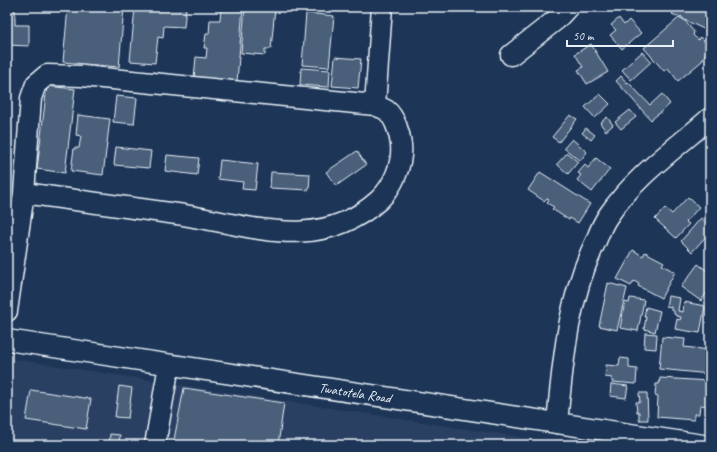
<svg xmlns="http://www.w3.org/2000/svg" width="717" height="452" viewBox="0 0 717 452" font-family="Caveat,sans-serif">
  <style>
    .built { fill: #2a4162 }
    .building { fill: #495e7a; stroke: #e8f1f8 }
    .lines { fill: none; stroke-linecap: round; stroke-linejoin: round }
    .minor-casing { stroke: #e8f1f8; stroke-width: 23 }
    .minor { stroke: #1d3557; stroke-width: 20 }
    .labels { text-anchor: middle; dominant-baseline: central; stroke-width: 3.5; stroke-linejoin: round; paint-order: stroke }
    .street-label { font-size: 14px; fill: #e8f1f8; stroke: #1d3557 }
  </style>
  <rect width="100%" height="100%" fill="#1d3557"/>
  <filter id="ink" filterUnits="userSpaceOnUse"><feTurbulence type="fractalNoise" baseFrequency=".025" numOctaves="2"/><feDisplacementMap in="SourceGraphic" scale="8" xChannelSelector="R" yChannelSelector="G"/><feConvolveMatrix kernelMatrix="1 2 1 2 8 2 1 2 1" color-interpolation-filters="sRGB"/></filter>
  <g filter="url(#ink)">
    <path class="built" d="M7,358l278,43 286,44h-564z"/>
    <path class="building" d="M68,7h56l-5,60 -56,-5z
      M135,7h51l-2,20 -20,-1 -1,12 -5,-1 -3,26 -25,-2z
      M221,7h22l-6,75 -43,-4 2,-21 10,1 1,-10h-3l2,-14h3l1,-14h10z
      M245,7l30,1 -4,41h-6v6l-24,-2z
      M676,7h34v25l-38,-18z
      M7,8l8,1v16h14v21l-22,-1z
      M306,13l28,3 -5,51 -27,-2z
      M681,16l13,16 -1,3 5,5 2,-3 9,9 -7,15 -24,20 -10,-13 -4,3 -20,-23z
      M619,18l5,7 5,-5 12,13 -19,16 -12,-14 6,-5 -5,-5z
      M591,44l17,28 -21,12 -9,-14 5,-3 -8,-13z
      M642,52l9,10 -20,18 -9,-10z
      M335,57l26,2 -3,29 -26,-2z
      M301,68l29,2 -1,17 -29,-2z
      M621,76l6,7 1,-1 22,23 12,-11 8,10 -19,16 -35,-39z
      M47,86l28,3 -10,84 -28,-4z
      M600,94l10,10 -15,14 -10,-11z
      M116,96l21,2 -3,26 -21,-2z
      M630,110l6,7 -15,12 -6,-7z
      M78,115l32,4 -7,56 -32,-4 3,-23h5l2,-12 -5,-1z
      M570,115l7,4 -18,23 -7,-5z
      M607,117l6,8 -7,6 -6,-8z
      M586,128l9,7 -4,5 -9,-7z
      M572,139l15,13 -7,9 -16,-13z
      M116,147l35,4 -2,17 -35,-3z
      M357,151l9,14 -30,21 -10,-14z
      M567,153l11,9 -10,12 -11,-10z
      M167,155l32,3 -2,17 -32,-4z
      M596,158l14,11 -18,23 -15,-12 4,-5 -3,-2 7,-8 3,3z
      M220,160l38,4 -3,26 -13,-1 1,-7 -25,-3z
      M271,172l39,2 -1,16 -39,-2z
      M540,172l50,32 -12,19 -8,-5 -1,2 -17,-11 2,-2 -7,-4 2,-4 -2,-1 -3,3 -16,-11z
      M688,197l11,10 -13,15 3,2 -13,14 -21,-19 10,-11 7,6z
      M701,218l9,8v6l-18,20 -11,-11z
      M633,250l10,6 2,-4 19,10 -2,3 13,7 -14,26 -23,-12 1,-2 -5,-3 -3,5 -14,-7z
      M698,264l12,9v15l-9,13 -20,-14z
      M608,283l19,5 -10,42 -18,-4z
      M668,296l12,2 -2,13 5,1 1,-10 21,4 -5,27 -25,-4 2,-10 3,1 1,-3 -5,-1v-1l-2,-1v-3l-3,-1v-3l-5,-1z
      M630,298l14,2 -6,31 -18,-3 5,-26 4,1z
      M646,307l14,4 -5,21 -11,-3 2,-12h-2z
      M645,333l12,1 -1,15 -12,-1z
      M662,337l23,2 -1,8 26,3v24l-51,-5z
      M620,358l9,1v9l8,1 -1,15 -24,-2v-4l-7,-1 1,-12 13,1z
      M660,378l49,3 -1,25 -8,-1 -1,9h-5v6l-37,-3 1,-21 -3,-1 1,-11h3z
      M611,384l17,2 -2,12 -16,-2z
      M119,386l13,2 -4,30 -13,-1z
      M184,388l100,15 -6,42h-105z
      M31,390l60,9 -5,30 -60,-9z
      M639,393h8l1,27h-9v-8h-2l-1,-10h4z
      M110,434l10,1 -1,10h-10z"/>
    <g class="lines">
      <defs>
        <g id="minor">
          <path d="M511,55l46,-36 11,-12"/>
          <path d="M375,105l7,-98"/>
          <path d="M7,311l17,-118 7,-95 5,-14 11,-9 35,1 293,29c3,2 8,3 11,5 9,7 14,24 15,35 2,19 -8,42 -22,55 -61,55 -131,24 -202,14 -51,-7 -102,-14 -153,-21"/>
          <path id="s1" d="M7,340l696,105"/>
          <path d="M557,423c6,-63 11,-125 39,-182 3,-8 7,-18 12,-25 26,-39 67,-67 102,-98"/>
          <path d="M155,445l14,-80"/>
        </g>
      </defs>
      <use href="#minor" class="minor-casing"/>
      <use href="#minor" class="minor"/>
    </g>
  </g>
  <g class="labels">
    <g class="street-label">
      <text stroke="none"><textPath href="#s1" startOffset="352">Twatotela Road</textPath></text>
    </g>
  </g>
  <rect width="717" height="452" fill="none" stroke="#1d3557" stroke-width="24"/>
  <rect x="12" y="12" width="693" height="428" fill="none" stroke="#e8f1f8" stroke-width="1.5" filter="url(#ink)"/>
  <path d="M567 40v6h106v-6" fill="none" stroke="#e8f1f8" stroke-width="2"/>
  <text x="573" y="40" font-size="12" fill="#e8f1f8" stroke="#1d3557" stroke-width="3" paint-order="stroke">50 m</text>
</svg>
